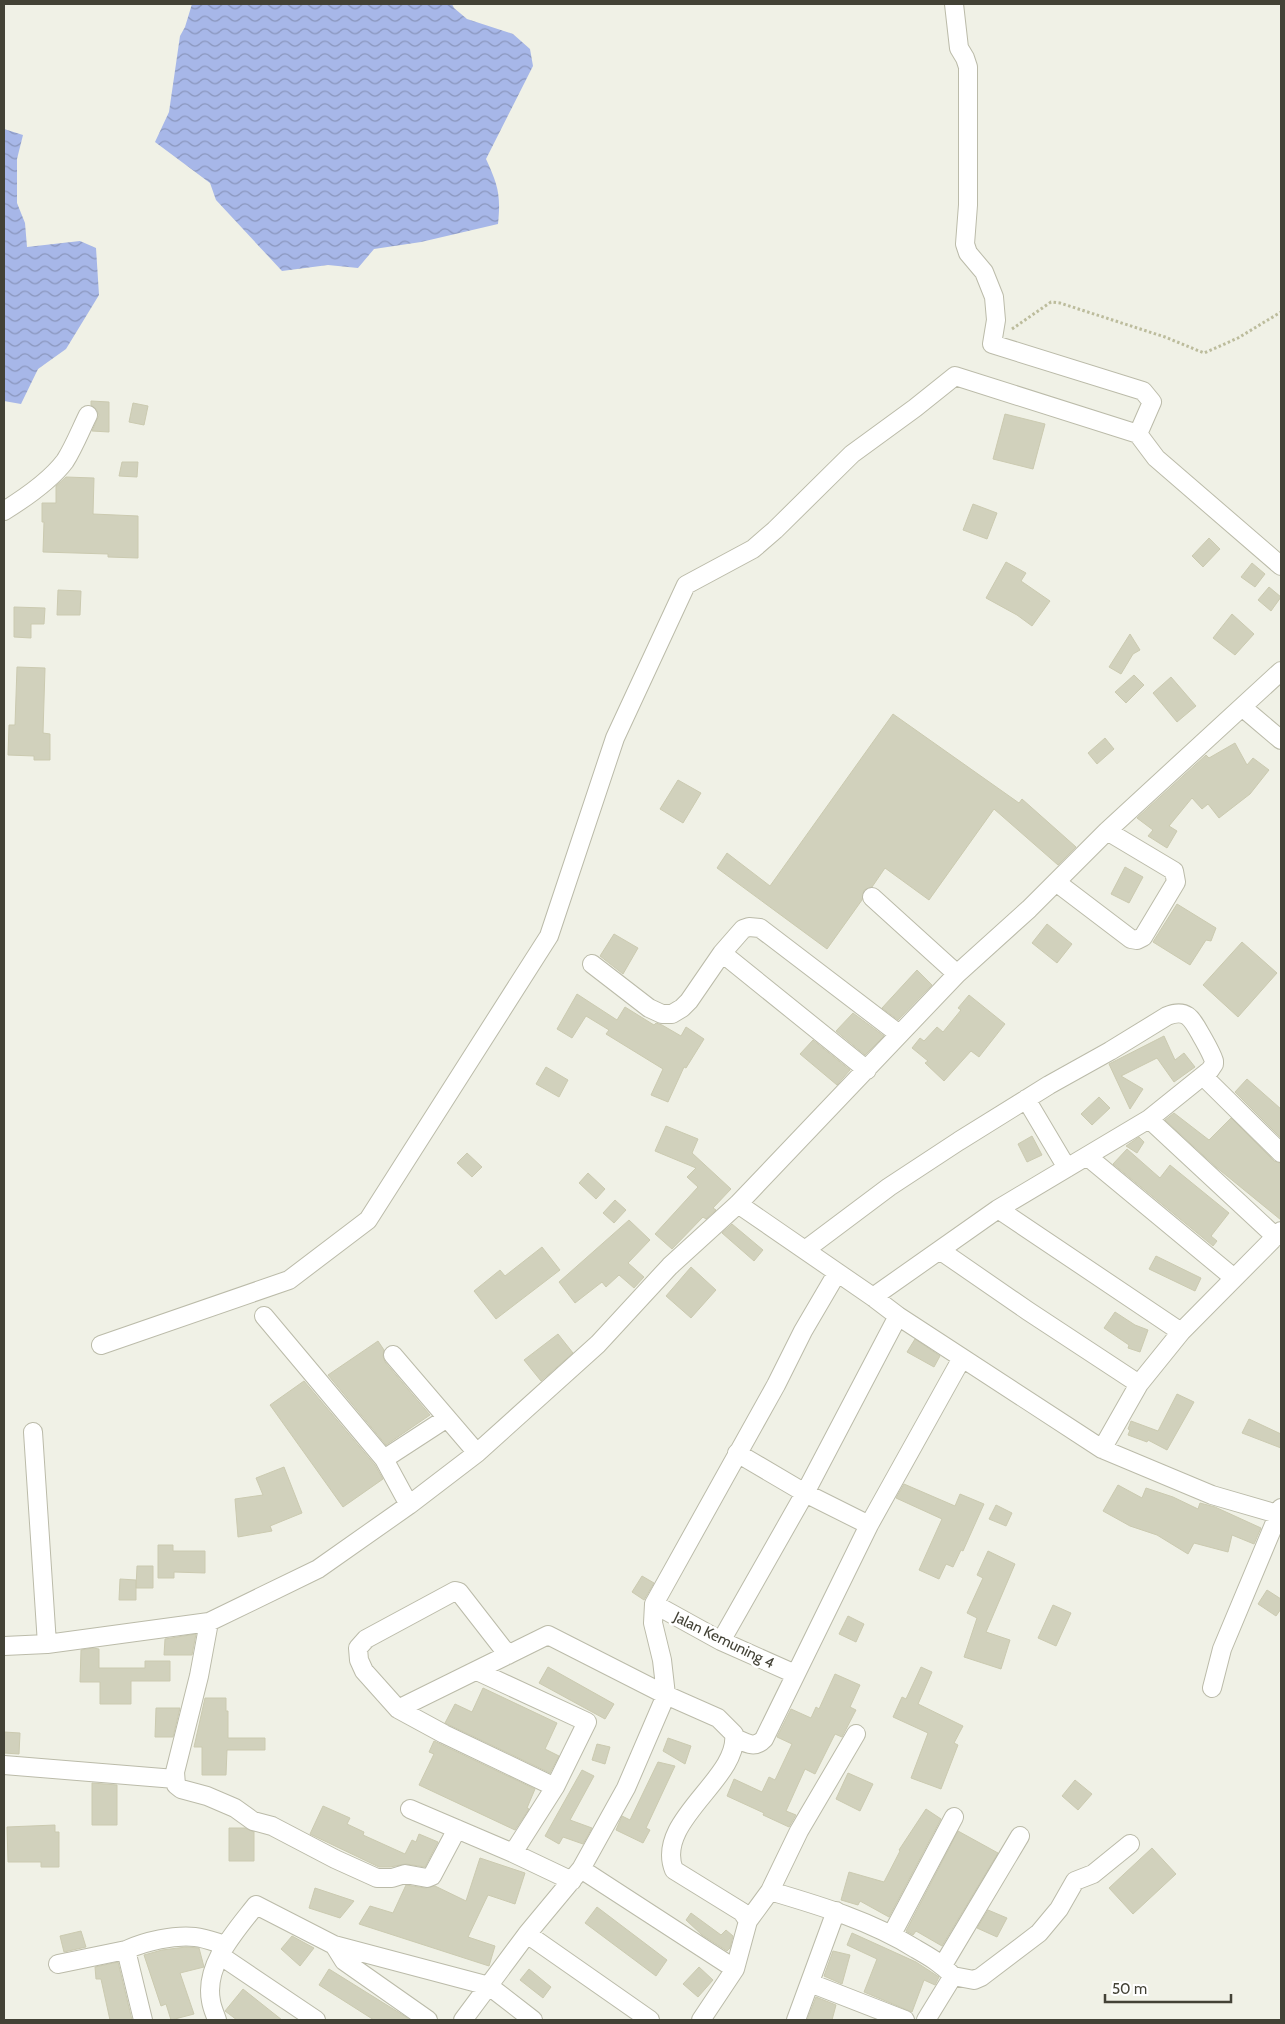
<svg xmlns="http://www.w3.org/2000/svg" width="1285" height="2024" viewBox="0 0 1285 2024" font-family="Cabin,sans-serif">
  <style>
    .water { fill: url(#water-waves) }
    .building { fill: #d1d1bc; stroke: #cbcab0 }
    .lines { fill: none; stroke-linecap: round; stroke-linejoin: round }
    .minor-casing { stroke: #bbbba9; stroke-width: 20 }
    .path { stroke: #bcbc9c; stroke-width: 3; stroke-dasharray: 2.5 2.5; stroke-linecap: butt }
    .minor { stroke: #fff; stroke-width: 18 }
    .labels { text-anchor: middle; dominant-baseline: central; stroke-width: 5; stroke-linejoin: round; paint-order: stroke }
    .street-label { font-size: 15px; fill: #434236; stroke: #fff }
  </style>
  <defs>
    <pattern id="water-waves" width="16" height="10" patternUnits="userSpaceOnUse" patternTransform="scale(1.25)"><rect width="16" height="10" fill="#a7b7e8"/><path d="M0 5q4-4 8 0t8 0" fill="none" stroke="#8a96bd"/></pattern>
  </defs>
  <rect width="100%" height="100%" fill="#f0f1e6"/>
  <path class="water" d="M192,4h260l2,4 13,11 46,15 17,15 3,17 -47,93c12,26 15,36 12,65l-77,18 -47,7 -16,19 -30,-3 -46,6 -66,-71 -6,-17 -55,-41 14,-30 11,-76 5,-9z
    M4,129l19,6 -6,24v44l8,20 2,24 53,-6 16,7 3,47 -33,54 -28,20 -17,35 -17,-3z"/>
  <path class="building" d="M91,401l18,1v30l-17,-1 7,-16 -3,-6 -5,-4z
    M133,403l15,3 -4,19 -15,-3z
    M1005,414l40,10 -12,45 -40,-10z
    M122,462h16l-1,15 -18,-1z
    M66,477l28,1 -1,36 45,2v42l-30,-1v-3l-65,-2 1,-30h-2v-19h14v-17z
    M973,504l24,9 -10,26 -24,-9z
    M1209,538l11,11 -17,18 -11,-11z
    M1006,562l20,11 -5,8 29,20 -18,25 -15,-11 -31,-17z
    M1252,563l13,11 -10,13 -14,-10z
    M1269,587l12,10 -10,14 -13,-11z
    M58,590l23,1 -1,24h-23z
    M14,607l31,1 -1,16h-13v14l-17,-1z
    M1232,614l22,20 -19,21 -22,-17z
    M1130,634l10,16 -7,4 -12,20 -12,-7z
    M17,667l28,1 -2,65 7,1v26h-16v-4l-26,-1 1,-30h6z
    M1134,675l10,10 -18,18 -11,-11z
    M1171,677l25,29 -19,16 -24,-29z
    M893,714l126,89 3,-4 54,48 -18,18 -64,-56 -65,91 -44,-32 -13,19 -8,3 -2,10 -35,49 -110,-81 10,-15 43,33z
    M1105,738l9,11 -17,15 -9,-11z
    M1235,743l12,22 6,-7 16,12 -19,24 -31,24 -11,-14 -6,5 -10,-11 -23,28 8,5 -10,17 -19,-12 5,-6 -16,-12 69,-63 3,3z
    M678,780l23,13 -18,30 -23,-14z
    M1125,867l18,10 -14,26 -18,-9z
    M1177,904l39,24 -5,13 -5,-1 -16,25 -37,-23z
    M1047,924l25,20 -15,19 -25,-20z
    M614,934l24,14 -15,26 -23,-18z
    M1242,942l35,31 -39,44 -35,-32z
    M917,970l15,15 -34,35 -16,-12z
    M577,994l40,26 8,-13 29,18 2,-2 6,2 19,11 5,-9 18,12 -18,29 -2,-1 -16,35 -17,-7 12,-26 -57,-35 3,-4 -23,-14 -14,22 -15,-9z
    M969,995l36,29 -26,33 -8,-6 -27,30 -19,-18 3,-2 -16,-13 8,-10 4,3 13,-14 6,5 18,-22 -3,-2z
    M853,1013l31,23 -19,19 -29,-24z
    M1164,1036l11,24 9,-7 11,14 -21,15 -17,-24 -36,18 22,13 -13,20 -21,-45z
    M813,1040l37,30 -13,15 -37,-31z
    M546,1067l22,13 -9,17 -23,-13z
    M1247,1079l34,30v29l-46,-46z
    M1099,1097l11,11 -18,17 -11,-11z
    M1174,1113l35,27 22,-22 43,43 7,2v57l-65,-53 -51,-47z
    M666,1126l32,13 -6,14 39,36 -18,19 3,2 -10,9 -3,-2 -31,32 -17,-15 43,-47 -11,-10 9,-9 -41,-17z
    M1032,1136l10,19 -15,7 -9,-18z
    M1139,1137l5,5 -7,11 -11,-7z
    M1127,1149l33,29 10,-13 59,48 -18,23 6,5 -4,5 -100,-82z
    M467,1153l15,14 -10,10 -15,-14z
    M588,1173l17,16 -9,10 -17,-16z
    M615,1200l11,10 -12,13 -11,-10z
    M629,1220l21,20 -22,23 16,14 -10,11 -15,-13 -13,12 -4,-5 -27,21 -16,-21z
    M732,1224l31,26 -9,11 -32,-28z
    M542,1247l18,23 -64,49 -22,-28 26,-21 5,6z
    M1156,1256l45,22 -6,13 -46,-22z
    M691,1267l25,23 -25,28 -25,-22z
    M1115,1312l20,13 13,5 -8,22 -12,-4 1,-3 -25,-17z
    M558,1334l15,19 -32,28 -17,-21z
    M915,1339l25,17 -6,11 -27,-15z
    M378,1341l6,9 -1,6 2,6 45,53 -44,30 -58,-70z
    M304,1381l71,84 8,14 -40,28 -73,-102z
    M1177,1394l17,8 -27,48 -19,-10 -1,2 -19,-7 2,-5 -2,-1 3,-8 27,10z
    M1249,1419l32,15v14l-39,-15z
    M284,1467l18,46 -32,13 2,5 -34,6 -3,-38 28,-4 -7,-17z
    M904,1484l51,22 5,-12 24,10 -21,47 -2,-1 -8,17 -7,-3 -7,15 -20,-9 23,-51 -46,-21z
    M1118,1485l24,13 4,-10 27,9 25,12 2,-6 15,4 46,21 -7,16 -22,-9 -4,17 -34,-9 -6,11 -31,-19 -27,-9 -27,-15z
    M996,1505l16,8 -6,13 -17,-7z
    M158,1545h15v6h32v22l-31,-1v6h-16z
    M988,1551l27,13 -29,68 24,8 -9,29 -37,-12 13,-39 -10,-5 16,-35 -6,-3z
    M137,1566h16v22h-17z
    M642,1576l12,7 -10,17 -12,-8z
    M120,1579l16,1v20h-17z
    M1267,1590l14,9v10l-5,7 -18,-12z
    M1053,1605l18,8 -15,33 -18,-8z
    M848,1616l16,8 -8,18 -17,-8z
    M196,1634l-4,21h-28l1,-16z
    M93,1648l6,1v19h46v-7h25v20h-39v23h-31v-22h-20l1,-32z
    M548,1667l66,37 -9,15 -66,-36z
    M921,1667l11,5 -14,32 45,22 -9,17 4,2 -17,44 -30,-11 17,-45 -35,-16 9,-20 4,2z
    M835,1674l25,11 -10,22 6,3 -14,27 -7,-3 -20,40 -10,-5 -19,42 10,4 -7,12 -26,-12 1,-2 -37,-17 7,-17 28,13 7,-15 6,3 17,-36 -15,-7 14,-28 20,9 5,-11 3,2z
    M483,1688l74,35 -12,26 14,7 -9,17 -105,-50 10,-19 17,8z
    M205,1698h21v13h2v27h37v12h-38l-1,25h-24v-28h-8z
    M156,1708h24l-7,29h-18z
    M4,1732l16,1 -1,21 -15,-1z
    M668,1738l23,8 -6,18 -22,-13z
    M434,1741l101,48 -8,19 2,1 -14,21 -96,-45 15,-31 -5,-2z
    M597,1744l13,3 -5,17 -13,-4z
    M658,1762l17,4 -29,62 4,2 -7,13 -27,-13 6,-14 8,4z
    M582,1770l12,6 -24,44 22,8 -9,16 -20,-7 -4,7 -14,-8z
    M848,1773l25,11 -13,27 -24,-12z
    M1075,1780l17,14 -14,16 -16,-14z
    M92,1783l25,2v40h-25z
    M323,1806l27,12 -3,6 17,8 -1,3 42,19 7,-14 4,2 3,-8 19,8 -13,25 -19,-3 -16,3h-11l-69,-33z
    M926,1809l15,10 -52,98 -29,-16 -2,4 -17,-5 8,-28 35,10 16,-31 -1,-1z
    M55,1825v7h4v35h-18v-5h-33l-1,-35z
    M229,1828h16l9,4v29h-25z
    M958,1831l40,22 -56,93 -26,-15 -3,4 -7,-4z
    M1152,1848l24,26 -43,40 -24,-26z
    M480,1858l45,15 -10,31 -27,-9 -20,42 27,9 -6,20 -130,-42 11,-18 23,7 13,-28 19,3 10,-2 31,15z
    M315,1888l39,13 -14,17 -31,-10z
    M597,1907l70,53 -11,16 -71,-53z
    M988,1910l19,8 -10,19 -20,-9z
    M691,1913l30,22 5,-5 7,6 -3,12 -3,3 -25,-16 -16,-15z
    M81,1931l5,16 -22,5 -4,-16z
    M852,1933l64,29 23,15 -4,8 -11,-5 -12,32 -48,-20 13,-33 -30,-14z
    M292,1936l22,12 -14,18 -19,-17z
    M186,1947l13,1 5,19 -24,6 14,41 -23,6 -5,-16 -5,2 -17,-51 18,-5z
    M833,1951l17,4 -8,29 -18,-8z
    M118,1962l14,58h-22l-9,-41h-5l-1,-12z
    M699,1967l14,13 -15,17 -15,-13z
    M329,1969l77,48 4,3h-36l-55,-35z
    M529,1969l22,18 -8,11 -23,-18z
    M243,1989l39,31h-45l-12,-9z
    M816,1997l20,8 -4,15h-25z"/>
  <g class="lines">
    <defs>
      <path id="minor" d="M954,4l5,44 6,10 3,9v138l-3,39 3,9 16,19 10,25 2,23 -4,24 151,47 9,11 -14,32
        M4,511c21,-13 46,-30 61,-50 9,-14 16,-32 23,-46
        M1242,707l39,33
        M1056,882l75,57 6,1 6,-3 33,-55 -2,-11 -67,-40
        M872,897l85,77
        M722,953l145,117
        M592,964l57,44 13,6h10l10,-6 7,-7 33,-48 21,-24 6,-2 11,1 139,106
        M1203,1076l78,77
        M1026,1099l41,69
        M1149,1119l127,118
        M1088,1157l146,121
        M738,1204l135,93 25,19 204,133 110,46 69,20
        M998,1209l183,123
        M805,1250l84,-63 70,-46 90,-56 61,-34 57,-35c20,-8 25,3 34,19 5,9 10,17 13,26v3l-4,6 -61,49 -151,90 -125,88
        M941,1251l87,60 111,73
        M264,1316l120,143 25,46
        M101,1345l188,-65 79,-60 181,-284 66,-198 71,-153 67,-36 22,-19 77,-76 63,-46 40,-32 183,58 18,24 125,108
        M393,1355l84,98
        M33,1432l14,212
        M1102,1449l37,-65 42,-52 100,-101
        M737,1453l68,40 64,32
        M384,1459l63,-41
        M654,1604l67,37 74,33
        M209,1622l-10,54 -24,96 1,13 5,4 26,7 28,12 18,13 19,5 63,33 42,19h15l13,-4 22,4 5,-2 25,-47
        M721,1641l84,-148 93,-177
        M4,1646l43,-2 162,-22 109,-53 91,-64 68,-52 121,-109 72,-78 68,-62 219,-230 72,-65 78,-78 174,-160
        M508,1655l-49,-63 -4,-1 -89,48 -8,9 1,12 5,11 34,38 46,25 111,53
        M477,1671l110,51 -32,65 -42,66
        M1212,1688l10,-39 59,-141
        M398,1709l150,-74 118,60 52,23 16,16c6,44 -80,87 -60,136l68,42 6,9 -13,48 -34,51
        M735,1738c11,5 20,11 29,1l105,-214 93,-167
        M4,1765l171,14
        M410,1809l103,44 59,28
        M581,1869l154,100
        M770,1891l29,-60 57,-97
        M748,1921l22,-30c51,15 101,30 146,58 14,8 26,15 37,27l21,4 7,-3 58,-44 20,-24 16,-28 18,-7 37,-30
        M527,1934l123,86
        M892,1934l62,-117
        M334,1945l10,16 84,59
        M221,1956l95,64
        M58,1964l68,-14
        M943,1965l77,-129
        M810,1983l95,37
        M143,2020l-17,-70c20,-9 47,-15 69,-13 10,1 20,5 30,8
        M217,2020c-2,-6 -5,-12 -6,-19 -7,-36 24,-69 45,-96l78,40 155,41 44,34
        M463,2020l64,-86 54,-65 45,-81 40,-93 -4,-35 -9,-37 1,-19 122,-219 27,-54 34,-58
        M796,2020l40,-109
        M926,2020l27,-44"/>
    </defs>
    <use href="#minor" class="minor-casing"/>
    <path class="path" d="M1012,329l39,-27 9,1 105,34 39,16 34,-15 43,-26"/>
    <use href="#minor" class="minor"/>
  </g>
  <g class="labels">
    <g class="street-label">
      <text transform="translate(724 1640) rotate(26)">Jalan Kemuning 4</text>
    </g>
  </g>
  <rect width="1285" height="2024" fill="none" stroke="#434236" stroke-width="10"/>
  <path d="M1105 1994v8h126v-8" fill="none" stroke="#434236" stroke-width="2.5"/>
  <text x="1112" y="1994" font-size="15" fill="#434236" stroke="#ffffff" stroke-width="4" paint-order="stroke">50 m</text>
</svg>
